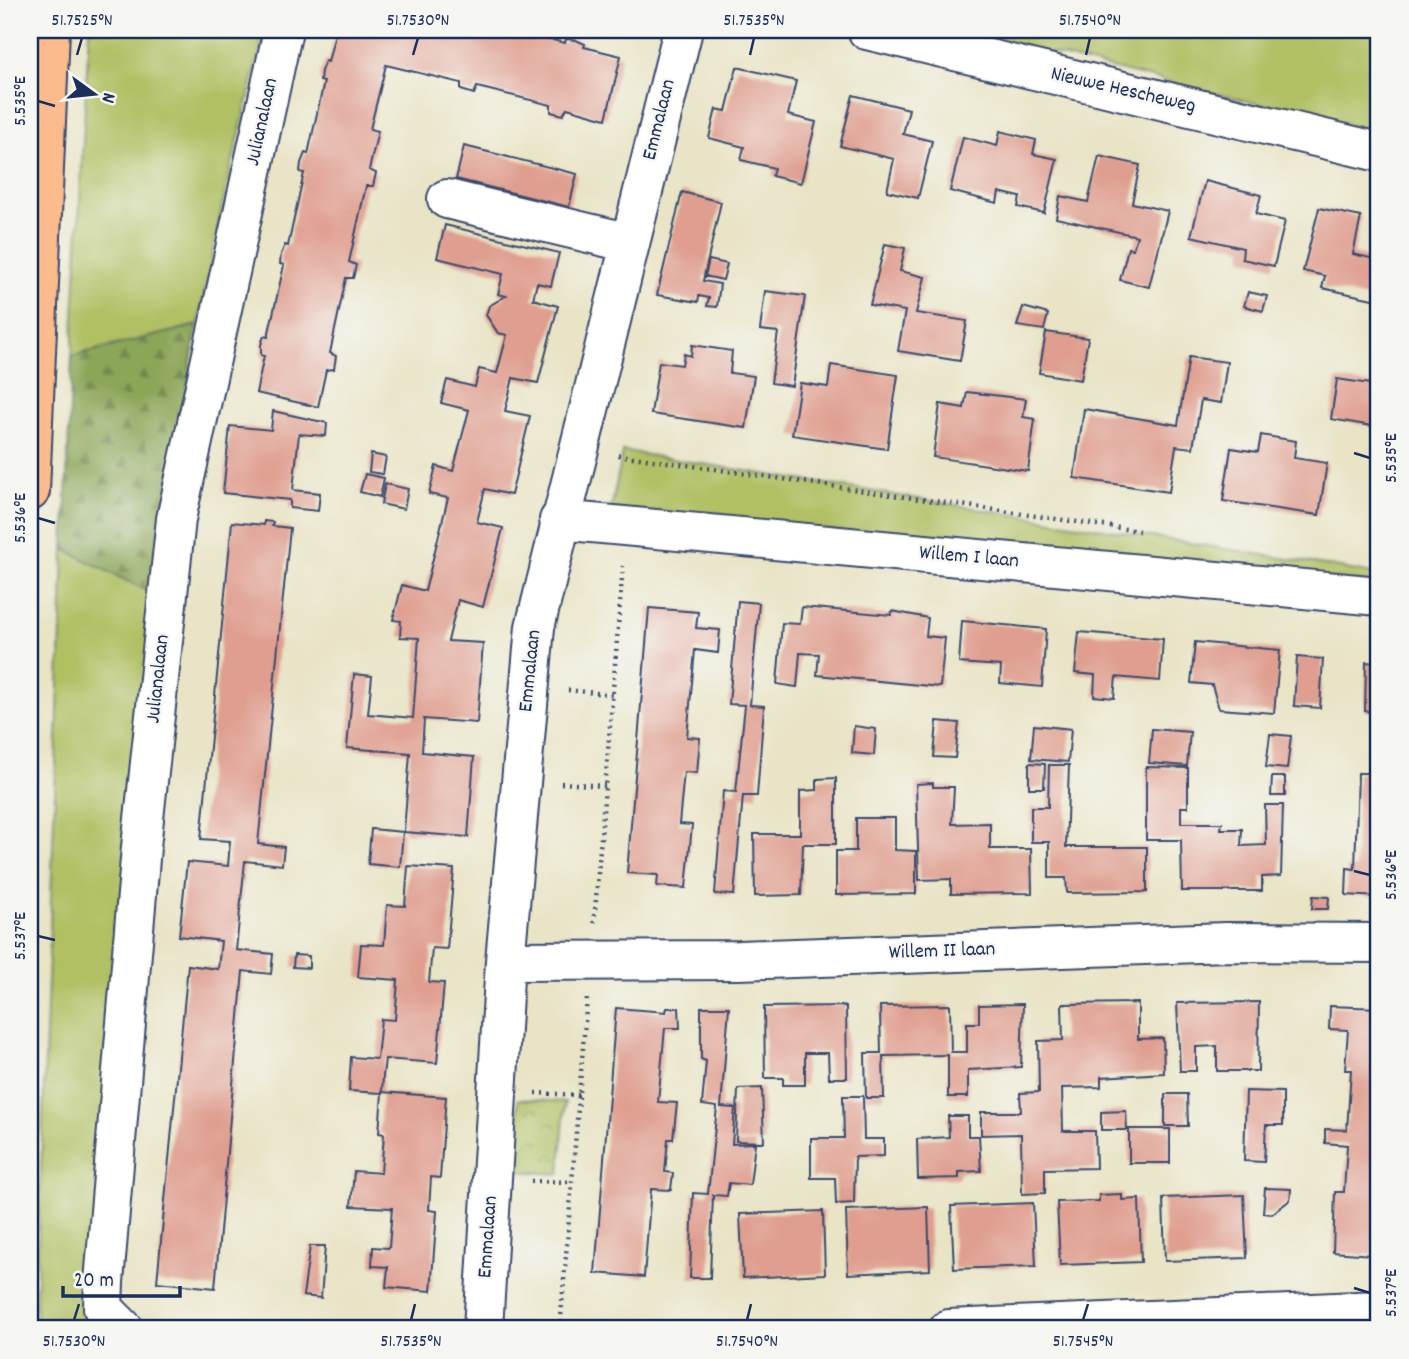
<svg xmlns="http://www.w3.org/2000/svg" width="1409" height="1359" viewBox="0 0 1409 1359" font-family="Dekko,sans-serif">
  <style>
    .grass { fill: #b0c063; stroke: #667860; stroke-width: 2 }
    .forest { fill: url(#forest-firs); stroke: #546a5c; stroke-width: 2 }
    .park { fill: url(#park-crowns); stroke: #667860; stroke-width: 2 }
    .building { fill: #df9e8f }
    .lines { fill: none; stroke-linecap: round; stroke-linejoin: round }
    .minor-casing { stroke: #3a4a6e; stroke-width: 42 }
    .major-casing { stroke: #3a4a6e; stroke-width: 42 }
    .path { stroke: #3a4a6e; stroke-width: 4.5; stroke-dasharray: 2 5; stroke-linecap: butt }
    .minor { stroke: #fff; stroke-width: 38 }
    .major { stroke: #fbbb8c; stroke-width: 38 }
    .ticks { fill: none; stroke: #1b2f5e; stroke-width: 2.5 }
    .labels { text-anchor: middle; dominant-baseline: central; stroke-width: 5; stroke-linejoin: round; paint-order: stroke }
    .street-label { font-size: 21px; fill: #1b2f5e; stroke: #f6f6f2 }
    .neatline { fill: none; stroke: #1b2f5e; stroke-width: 2.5 }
    .ticks-label { font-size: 18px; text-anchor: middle; fill: #1b2f5e }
  </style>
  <defs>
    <pattern id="forest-firs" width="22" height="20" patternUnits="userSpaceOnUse" patternTransform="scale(1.75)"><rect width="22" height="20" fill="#8ca659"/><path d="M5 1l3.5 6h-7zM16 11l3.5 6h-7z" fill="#72884d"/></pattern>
    <pattern id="park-crowns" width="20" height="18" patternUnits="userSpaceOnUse" patternTransform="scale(1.75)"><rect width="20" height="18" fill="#b0c063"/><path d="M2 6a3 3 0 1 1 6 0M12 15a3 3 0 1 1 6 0" fill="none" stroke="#8e9c55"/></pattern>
  </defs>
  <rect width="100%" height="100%" fill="#f6f6f2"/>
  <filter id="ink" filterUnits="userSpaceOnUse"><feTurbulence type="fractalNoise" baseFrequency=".0143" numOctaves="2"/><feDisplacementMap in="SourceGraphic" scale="14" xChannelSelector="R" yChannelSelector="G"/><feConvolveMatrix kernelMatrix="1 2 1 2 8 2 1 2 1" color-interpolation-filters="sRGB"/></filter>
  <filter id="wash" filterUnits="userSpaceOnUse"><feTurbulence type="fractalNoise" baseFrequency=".00686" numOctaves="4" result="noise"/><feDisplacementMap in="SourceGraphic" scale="28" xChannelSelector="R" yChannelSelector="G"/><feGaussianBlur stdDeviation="1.57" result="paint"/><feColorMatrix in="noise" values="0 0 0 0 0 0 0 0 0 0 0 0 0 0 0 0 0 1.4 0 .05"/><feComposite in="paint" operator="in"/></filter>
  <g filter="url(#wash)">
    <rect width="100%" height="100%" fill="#e9e4c6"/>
    <path class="grass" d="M89,30h176l-42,171 -25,124 -126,31z
      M953,30h426v102l-15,-3z
      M623,451l690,112 66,12v8l-768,-74z
      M64,549l91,46 -58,734h-62z"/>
    <path class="forest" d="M198,325l-7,37 -36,233 -91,-46 8,-193z"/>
    <path class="park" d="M518,1099l47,3 -5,72 -47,-3z"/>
    <g id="blocks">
      <path class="building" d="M336,30h176l53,13 1,-4 10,1 9,4 -1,3 37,9 -15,63 -39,-11 -4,7 -12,-3v-7l-74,-18 -3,7 -13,-4v-7l-75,-18 -16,64 8,2 -9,39 7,3 -3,13h-7l-17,76 7,3 -3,13h-7l-16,75 6,3 -2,13 -8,1 -8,37 -62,-14 8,-37 -3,-1v-10l3,-9 4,1 16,-72 -4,-1 1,-10 4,-9 3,1 16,-73 -4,-1 1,-9 4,-10 3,1 16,-72 -4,-1 1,-10 4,-10 3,1z
        M737,67l59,14 -8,34 28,7 -15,61 -29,-7 2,-8 -33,-8 3,-13 -35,-9 7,-29 10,2z
        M853,95l56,14 -6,25 29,7 -14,57 -31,-7 7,-32 -54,-13z
        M1000,131l36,9 -3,14 24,5 -13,54 -26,-6 2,-10 -21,-5 -2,11 -47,-12 13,-54 34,9z
        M464,146l113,28 -8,33 -113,-28z
        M1099,156l41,9 -8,38 36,8 -19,76 -29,-7 8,-32 5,1 4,-13 -81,-18 4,-22 28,6z
        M1205,181l56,14 -5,19 29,7 -11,45 -32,-7 1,-11 -52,-12z
        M682,192l39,10 -18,79 17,3 -3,23 -10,-1 2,-8 -10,-2 -1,6 -41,-7z
        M1319,208l42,9 -8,37 26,6 -2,40 -55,-12 3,-12 -22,-5z
        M445,225l114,28 -8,33 -14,-3 -4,16 25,7 -20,77 -25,-5 -8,33 25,5 -19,79 -26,-6 -8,33 26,6 -20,79 -25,-7 -10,41 35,2 -6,80 -53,-4 -2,33 52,5 -6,80 -64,-5 6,-79 -63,-5 7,-74 18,2 -4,38 45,4 6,-80 -19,-1 1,-16 -8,-1 9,-35 23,6 23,-93 -19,-4 7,-28 17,5 16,-61 -28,-7 6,-23 28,7 4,-18 18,4 10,-38 -9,-2 -12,-18 3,-9 17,-10 -8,-2 5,-20 -66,-16z
        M885,244l20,4 -5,23 25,6 -9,36 51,8 -7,40 -62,-10 7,-40 -35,-6z
        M709,260l18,4 -4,16 -18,-4z
        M765,291l40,5 -13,90 -21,-3 7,-51 -18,-2z
        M1248,292l19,4 -4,15 -19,-5z
        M1023,307l25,7 -4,16 -27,-4z
        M1046,332l42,6 -7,42 -42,-7z
        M692,345l40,6 -2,22 24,3 -8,52 -95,-14 8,-52 23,3 2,-11 7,2z
        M1189,357l38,5 -6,41 -20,-3 -8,48 -17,-2 -7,46 -95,-14 10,-69 94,16z
        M831,365l67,10 -11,74 -95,-14 8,-52 28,4z
        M1337,379l40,6 -5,41 -41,-7z
        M967,392l59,7 -3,18 12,2 -7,52 -95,-14 7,-53 24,4z
        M273,411l54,12 -1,13 -27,-2 -6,56 27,3 -2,18 -28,-3v-8l-67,-7 7,-67 41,4z
        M1261,435l35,6 -2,17 33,5 -8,52 -96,-14 8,-53 27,4z
        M371,454l15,3 -3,17 -14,-2z
        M365,474l19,4 -4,19 -20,-5z
        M385,484l23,5 -4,20 -23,-5z
        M1378,498h1v26h-5z
        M264,521l9,1 -1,4 18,2 -32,316 26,3 -2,18 -37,-4 -9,89 37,4 -2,20 -28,-3 -28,317 -58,-6 31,-317 30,4 3,-28 -42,-5 8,-74 41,4 2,-25 -29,-2 31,-317 32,3z
        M738,601l21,2 -9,102 14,1 -7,90h-14l-9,99 -19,-1 8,-103 13,1 9,-87 -16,-1z
        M802,607l89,8 1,-4 36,7 -2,18 19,2 -5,49 -123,-12 2,-21 -19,-1 -3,34 -20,-3 5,-61 18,1z
        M649,608l49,4 -2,16 24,2 -2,23 -23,-3 -8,87 13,1 -3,35 -13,-1 -5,52 13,1 -6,63 -29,-2 1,-11 -31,-2z
        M962,621l84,8 -4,58 -42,-4 1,-17 -42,-3z
        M1079,632l84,7 -3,42 -44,-4 -2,21 -20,-2 1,-21 -20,-2z
        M1195,642l85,8 -6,63 -55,-4 -7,-24 -21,-2z
        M1376,649l3,1v62l-14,-1 1,-49 10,1z
        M1297,657l26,2 -3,49 -26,-2z
        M937,721l22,2 -4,35 -21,-1z
        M1034,725l37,4 -3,33 -37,-3z
        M854,726l22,3 -2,26 -22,-2z
        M1152,729l38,3 -3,34 -38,-3z
        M1270,734l21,2 -4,33 -21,-2z
        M1372,748l7,1v148l-33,-2 1,-27 8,1 3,-96h12z
        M1029,763l16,1 -1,24h-15z
        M1049,765h20l-3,82h81v45l-80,1 -1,-15h-17v-36h-18v-35h17z
        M1146,767l42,1v39h-7v16h41l-1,6h21l-1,17 25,-1 -1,-40h18l-2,71 -19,1v14h-80l-1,-51h-35z
        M1272,777h13v19h-14z
        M836,778v66h-33l-2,51 -46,1 -1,-62h46v-43l17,-1v-11z
        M933,783v4h21l-2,37 38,-1v26h41l1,44 -81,1v-15l-32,1 -3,-96z
        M856,818h39v32l21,1v43l-80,1v-44h20z
        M371,829l32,3 -3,35 -32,-3z
        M408,866l46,3 -7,80 -15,-1 -3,34 15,1 -7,80 -52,-4 -2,17 -1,16 64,5 -6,81 -9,-1 -2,33 8,1 -6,80 -45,-4 2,-20 -16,-1 1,-19 16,1 3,-40 -41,-2 3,-35 27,2 3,-39 -5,-1 3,-40 -33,-2 2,-34 26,2 4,-40 14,1 3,-40 -40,-3 3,-33 23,1 3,-40 18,1z
        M1313,896l16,1 -1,12h-16z
        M294,955l15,1v12l-16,-1z
        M1259,1002l-1,69h-41v-25l-21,1v24h-16l-3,-68z
        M1138,1003v36l25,-1 1,35 -63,4v10l-39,1 1,43h32l1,37 -51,1v24l-23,1 -1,-60 -40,1v-23h40l-1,-19 19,-1 -1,-51 25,-1 -1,-36z
        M1023,1004l-2,63 -53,3v27h-20v-42l-65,1 1,42h-18l-1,-45h16l-1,-47 70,-1 1,47h16v-29h12v-18z
        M846,1006l1,72h-18l-1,-25h-23v32h-22v-7h-18l-1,-71z
        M1330,1006l49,2v224l-5,-1 -2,24 -39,-3 2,-60h9l3,-47 -22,-2v-14l22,1 4,-60h-6l3,-40 -19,-1z
        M701,1007h28l-8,100 14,1 -3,36 23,-1 -5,42 -21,-2 -2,13 -14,-1 -3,83h-20l3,-85 15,1 9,-87 -15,-2 4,-44 -5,-2z
        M616,1008l50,4 1,-4h12l1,20h-15l-7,74 19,1 -4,36h-5l-3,33 8,1 -2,17 -20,-1 -7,88 -49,-4z
        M762,1088l2,54 -28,-1 2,-52z
        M1246,1091l37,1v33h-17l-2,37 -20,-1z
        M1165,1094h22l1,32h-23z
        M843,1096h20l1,43h20v17l-29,1 -1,46 -18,1 -1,-26h-24v-40h33z
        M1126,1111l1,19h-26v-18z
        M948,1116h20v20h11l2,35 -22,1v6l-41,1 -1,-40 32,-2z
        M1129,1129h41v34h-41z
        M1265,1188l26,1 -1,11 -18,14 -9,-1z
        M1122,1194v6l17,-1 2,63 -81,3 -3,-63 42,-1v-6z
        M1244,1195l3,63 -82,3 -2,-63z
        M1033,1203l3,63 -82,3 -3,-63z
        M928,1207l2,63 -82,4 -2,-64z
        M823,1211l2,63 -82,4 -3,-64z
        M310,1246h15l-4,52 -18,-2z"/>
    </g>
  </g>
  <g filter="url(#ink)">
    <use href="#blocks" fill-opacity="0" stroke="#3a4a6e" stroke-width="2"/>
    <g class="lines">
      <defs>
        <path id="minor" d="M867,30l512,122
          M447,199l183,44
          M559,520l820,76
          M505,961l234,-1 487,-18 153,1
          M124,1329l-21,-21 1,-26 37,-435 35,-328 107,-489
          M483,1329l22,-368 30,-334 148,-597
          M949,1329l430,-19"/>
        <path id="major" d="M30,491l20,-461"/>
      </defs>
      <use href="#minor" class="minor-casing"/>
      <use href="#major" class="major-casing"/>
      <path class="path" d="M618,455l521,76
        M568,690l45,5
        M561,783l44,3
        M594,923l29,-357
        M535,1093l44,2
        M531,1181l41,1
        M560,1329l27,-331"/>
      <use href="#minor" class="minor"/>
      <use href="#major" class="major"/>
    </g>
  </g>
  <path class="ticks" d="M77,55l5,-17M413,55l5,-17M750,55l4,-17M1086,55l4,-17M38,101l17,5M1354,453l16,5M38,518l17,5M1354,871l16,4M38,936l17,4M1354,1288l16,5M74,1320l5,-16M411,1320l4,-16M747,1320l4,-16M1083,1320l5,-16"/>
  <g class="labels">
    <g class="street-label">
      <text transform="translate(1123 91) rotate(13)">Nieuwe Hescheweg</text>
      <text transform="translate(660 120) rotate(-76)">Emmalaan</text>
      <text transform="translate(263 122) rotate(-78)">Julianalaan</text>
      <text transform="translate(969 558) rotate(5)">Willem I laan</text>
      <text transform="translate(531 671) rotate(-84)">Emmalaan</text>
      <text transform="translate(159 679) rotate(-84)">Julianalaan</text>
      <text transform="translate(942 952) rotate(-2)">Willem II laan</text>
      <text transform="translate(489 1237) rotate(-86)">Emmalaan</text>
    </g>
  </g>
  <rect width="1409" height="1359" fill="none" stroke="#f6f6f2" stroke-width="77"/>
  <g transform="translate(94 94) rotate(105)" stroke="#f6f6f2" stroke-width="5" paint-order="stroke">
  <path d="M0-5L12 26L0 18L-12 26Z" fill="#1b2f5e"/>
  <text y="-10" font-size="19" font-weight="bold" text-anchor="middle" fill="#1b2f5e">N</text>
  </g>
  <path d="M63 1286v10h117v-10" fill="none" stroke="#1b2f5e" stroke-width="3.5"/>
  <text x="74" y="1286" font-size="21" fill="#1b2f5e" stroke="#f6f6f2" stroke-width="5" paint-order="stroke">20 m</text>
  <rect x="38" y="38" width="1332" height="1282" class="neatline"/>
  <g class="ticks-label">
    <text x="82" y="25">51.7525°N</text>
    <text x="418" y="25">51.7530°N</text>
    <text x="754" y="25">51.7535°N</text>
    <text x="1090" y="25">51.7540°N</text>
    <text transform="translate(19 101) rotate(-90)" y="6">5.535°E</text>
    <text transform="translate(1390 458) rotate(-90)" y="6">5.535°E</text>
    <text transform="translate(19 518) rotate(-90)" y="6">5.536°E</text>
    <text transform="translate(1390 875) rotate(-90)" y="6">5.536°E</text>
    <text transform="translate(19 936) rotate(-90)" y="6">5.537°E</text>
    <text transform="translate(1390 1293) rotate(-90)" y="6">5.537°E</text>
    <text x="74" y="1346">51.7530°N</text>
    <text x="411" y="1346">51.7535°N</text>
    <text x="747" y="1346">51.7540°N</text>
    <text x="1083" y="1346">51.7545°N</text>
  </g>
</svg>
